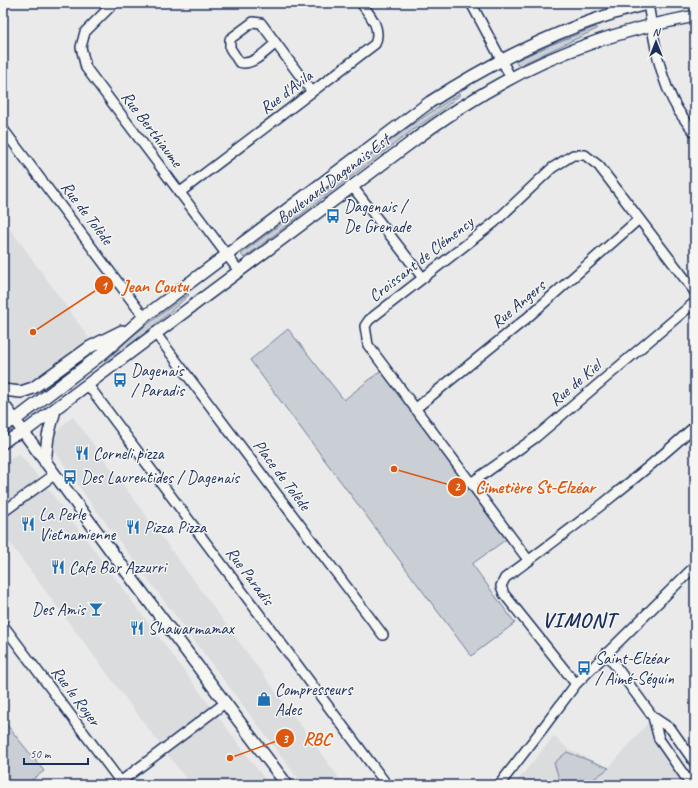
<svg xmlns="http://www.w3.org/2000/svg" width="698" height="788" viewBox="0 0 698 788" font-family="Caveat,sans-serif">
  <style>
    .built { fill: #dadcde }
    .green { fill: #caced5; stroke: #727e9a }
    .lines { fill: none; stroke-linecap: round; stroke-linejoin: round }
    .minor-casing { stroke: #1b2f5e; stroke-width: 12 }
    .major-casing { stroke: #1b2f5e; stroke-width: 14 }
    .minor { stroke: #f6f6f2; stroke-width: 9 }
    .major { stroke: #f6f6f2; stroke-width: 11 }
    .labels { text-anchor: middle; dominant-baseline: central; stroke-width: 3; stroke-linejoin: round; paint-order: stroke }
    .street-label { font-size: 17px; fill: #1b2f5e; stroke: #f6f6f2 }
    .poi-label { font-size: 17px; fill: #1b2f5e; stroke: #f6f6f2; text-anchor: start }
    .district-label { font-size: 21px; font-weight: bold; letter-spacing: 1px; fill: #1b2f5e; stroke: #f6f6f2 }
    .leader { fill: none; stroke: #de5710; stroke-width: 1.5 }
    .callout-dot { fill: #de5710; stroke: #f6f6f2; stroke-width: 1.5 }
    .mark-label { font-size: 12px; text-anchor: middle; font-weight: bold; fill: #fff }
    .callout-label { font-size: 18px; text-anchor: middle; font-weight: bold; fill: #de5710; stroke: #f6f6f2; stroke-width: 3; stroke-linejoin: round; paint-order: stroke }
  </style>
  <rect width="100%" height="100%" fill="#e9eae9"/>
  <filter id="ink" filterUnits="userSpaceOnUse"><feTurbulence type="fractalNoise" baseFrequency=".025" numOctaves="2"/><feDisplacementMap in="SourceGraphic" scale="8" xChannelSelector="R" yChannelSelector="G"/><feConvolveMatrix kernelMatrix="1 2 1 2 8 2 1 2 1" color-interpolation-filters="sRGB"/></filter>
  <g filter="url(#ink)">
    <path class="built" d="M3,219l86,119 -34,27 -32,20h-11l-9,-4z
      M73,417l234,317 37,51h-41l-213,-283 -36,-52v-8l3,-10 7,-8z
      M18,453l32,38 219,294h-78l-23,-30 -165,-221v-69z
      M653,717l6,22 32,46h-177l40,-49 15,14 40,18z"/>
    <path class="green" d="M596,27l1,2 -79,37 -3,-5 35,-16z
      M460,93l1,1 -22,18 -25,17 -170,129 -3,-4 169,-128z
      M188,294l1,1 -36,32 -46,35 -2,-1 31,-28z
      M288,329l56,71 39,-31 125,169 -36,26 43,59 -44,33 -221,-296z
      M3,720l41,51 -19,14h-22z
      M567,752l42,16 -24,17h-24l-7,-22z"/>
    <g class="lines">
      <defs>
        <path id="minor" d="M114,3l-29,29 -4,15 5,21 153,203
          M471,3l40,75
          M648,3c6,37 11,75 30,107 5,8 11,15 17,23
          M276,43c-10,8 -24,24 -37,19l-9,-14v-9l23,-17 8,1 51,69
          M3,129l141,188
          M352,186l71,92
          M179,193l196,-149c7,-16 -5,-29 -14,-41
          M156,334l227,301
          M88,385l299,400
          M415,409l112,-91 112,-99
          M3,428l12,-8
          M3,444l9,-7 12,-5
          M471,483l65,-46 159,-135
          M3,512l51,-37
          M529,561l-161,-216 -3,-19 4,-6 126,-98 57,-54 21,-13h12l14,11 96,126
          M3,625l120,160
          M606,653l47,64 18,12 24,34
          M576,684l-72,-90 -3,-8 4,-8c65,-48 130,-97 190,-152
          M653,717l6,22 32,46
          M116,785l109,-82
          M499,785l44,-57 33,-44 119,-118"/>
        <path id="major" d="M3,390l18,2 12,-4 57,-41 32,-16
          M3,404l111,151 173,230
          M15,420l88,-67 41,-36 286,-215c68,-44 142,-80 221,-99
          M24,432l381,-285c56,-43 117,-80 184,-103 35,-13 70,-21 106,-28
          M45,462l3,-26 7,-26"/>
      </defs>
      <use href="#minor" class="minor-casing"/>
      <use href="#major" class="major-casing"/>
      <use href="#minor" class="minor"/>
      <use href="#major" class="major"/>
    </g>
  </g>
  <defs>
    <symbol id="bus-bare" viewBox="-9 -9 18 18"><path d="M-5-6H5V4H4V6H2V4H-2V6H-4V4H-5ZM-3.5-4V0h7V-4ZM-3.5 1.2v1.5H-2V1.2ZM2 1.2v1.5H3.5V1.2Z" fill="#1f6fb2" stroke="#f6f6f2" stroke-width="2.5" paint-order="stroke"/></symbol>
    <symbol id="restaurant-bare" viewBox="-9 -9 18 18"><path d="M-5-6h1v4h1v-4h1v4h1v-4h1v5L-1.5 .5V6h-2V.5L-5-1ZM5-6V6H3V1.5H1.5Q1.5-4 5-6Z" fill="#1f6fb2" stroke="#f6f6f2" stroke-width="2.5" paint-order="stroke"/></symbol>
    <symbol id="bar-bare" viewBox="-9 -9 18 18"><path d="M-6-5H6L.8 .8V4.5H3.5V6h-7V4.5H-.8V.8Z" fill="#1f6fb2" stroke="#f6f6f2" stroke-width="2.5" paint-order="stroke"/></symbol>
    <symbol id="shop-bare" viewBox="-9 -9 18 18"><path d="M-5-2.5h2.3a2.7 3.5 0 0 1 5.4 0H5L5.5 6h-11ZM-1.5-2.5h3a1.5 2.3 0 0 0-3 0Z" fill="#1f6fb2" stroke="#f6f6f2" stroke-width="2.5" paint-order="stroke"/></symbol>
  </defs>
  <g fill-rule="evenodd">
    <use href="#bus-bare" x="323" y="206" width="20" height="20"/>
    <use href="#bus-bare" x="110" y="370" width="20" height="20"/>
    <use href="#restaurant-bare" x="72" y="443" width="20" height="20"/>
    <use href="#bus-bare" x="60" y="467" width="20" height="20"/>
    <use href="#restaurant-bare" x="18" y="514" width="20" height="20"/>
    <use href="#restaurant-bare" x="123" y="517" width="20" height="20"/>
    <use href="#restaurant-bare" x="48" y="557" width="20" height="20"/>
    <use href="#bar-bare" x="86" y="599" width="20" height="20"/>
    <use href="#restaurant-bare" x="127" y="618" width="20" height="20"/>
    <use href="#bus-bare" x="574" y="658" width="20" height="20"/>
    <use href="#shop-bare" x="254" y="689" width="20" height="20"/>
  </g>
  <g class="labels">
    <g class="street-label">
      <text transform="translate(286 92) rotate(-37)">Rue d'Avila</text>
      <text transform="translate(152 129) rotate(53)">Rue Berthiaume</text>
      <text transform="translate(333 179) rotate(-37)">Boulevard Dagenais Est</text>
      <text transform="translate(87 213) rotate(53)">Rue de Tolède</text>
      <text transform="translate(421 259) rotate(-38)">Croissant de Clémency</text>
      <text transform="translate(518 304) rotate(-40)">Rue Angers</text>
      <text transform="translate(575 383) rotate(-40)">Rue de Kiel</text>
      <text transform="translate(282 475) rotate(53)">Place de Tolède</text>
      <text transform="translate(250 576) rotate(53)">Rue Paradis</text>
      <text transform="translate(76 696) rotate(53)">Rue le Royer</text>
    </g>
    <g class="poi-label">
      <text x="344" y="206">Dagenais /<tspan x="344" dy="20">De Grenade</tspan></text>
      <text x="131" y="370">Dagenais<tspan x="131" dy="20">/ Paradis</tspan></text>
      <text x="93" y="453">Corneli pizza</text>
      <text x="81" y="477">Des Laurentides / Dagenais</text>
      <text x="39" y="514">La Perle<tspan x="39" dy="20">Vietnamienne</tspan></text>
      <text x="144" y="527">Pizza Pizza</text>
      <text x="69" y="567">Cafe Bar Azzurri</text>
      <text x="85" y="609" text-anchor="end">Des Amis</text>
      <text x="148" y="628">Shawarmamax</text>
      <text x="595" y="658">Saint-Elzéar<tspan x="595" dy="20">/ Aimé-Séguin</tspan></text>
      <text x="275" y="689">Compresseurs<tspan x="275" dy="20">Adec</tspan></text>
    </g>
    <g class="district-label">
      <text x="579" y="620">VIMONT</text>
    </g>
  </g>
  <path class="leader" d="M33 332L104 285M394 469L457 487M230 758L285 738"/>
  <g class="callout-dot">
    <circle cx="33" cy="332" r="4"/>
    <circle cx="394" cy="469" r="4"/>
    <circle cx="230" cy="758" r="4"/>
    <circle cx="104" cy="285" r="10"/>
    <circle cx="457" cy="487" r="10"/>
    <circle cx="285" cy="738" r="10"/>
  </g>
  <g class="mark-label">
    <text x="104" y="290">1</text>
    <text x="457" y="491">2</text>
    <text x="285" y="743">3</text>
  </g>
  <g class="callout-label">
    <text x="155" y="292">Jean Coutu</text>
    <text x="535" y="493">Cimetière St-Elzéar</text>
    <text x="317" y="745">RBC</text>
  </g>
  <rect width="698" height="788" fill="none" stroke="#f6f6f2" stroke-width="16"/>
  <rect x="8" y="8" width="682" height="772" fill="none" stroke="#1b2f5e" stroke-width="1.5" filter="url(#ink)"/>
  <g transform="translate(656 42)" stroke="#f6f6f2" stroke-width="3" paint-order="stroke">
  <path d="M0-3L7 15L0 10L-7 15Z" fill="#1b2f5e"/>
  <text y="-6" font-size="11" font-weight="bold" text-anchor="middle" fill="#1b2f5e">N</text>
  </g>
  <path d="M24 758v6h64v-6" fill="none" stroke="#1b2f5e" stroke-width="2"/>
  <text x="30" y="758" font-size="12" fill="#1b2f5e" stroke="#f6f6f2" stroke-width="3" paint-order="stroke">50 m</text>
</svg>
